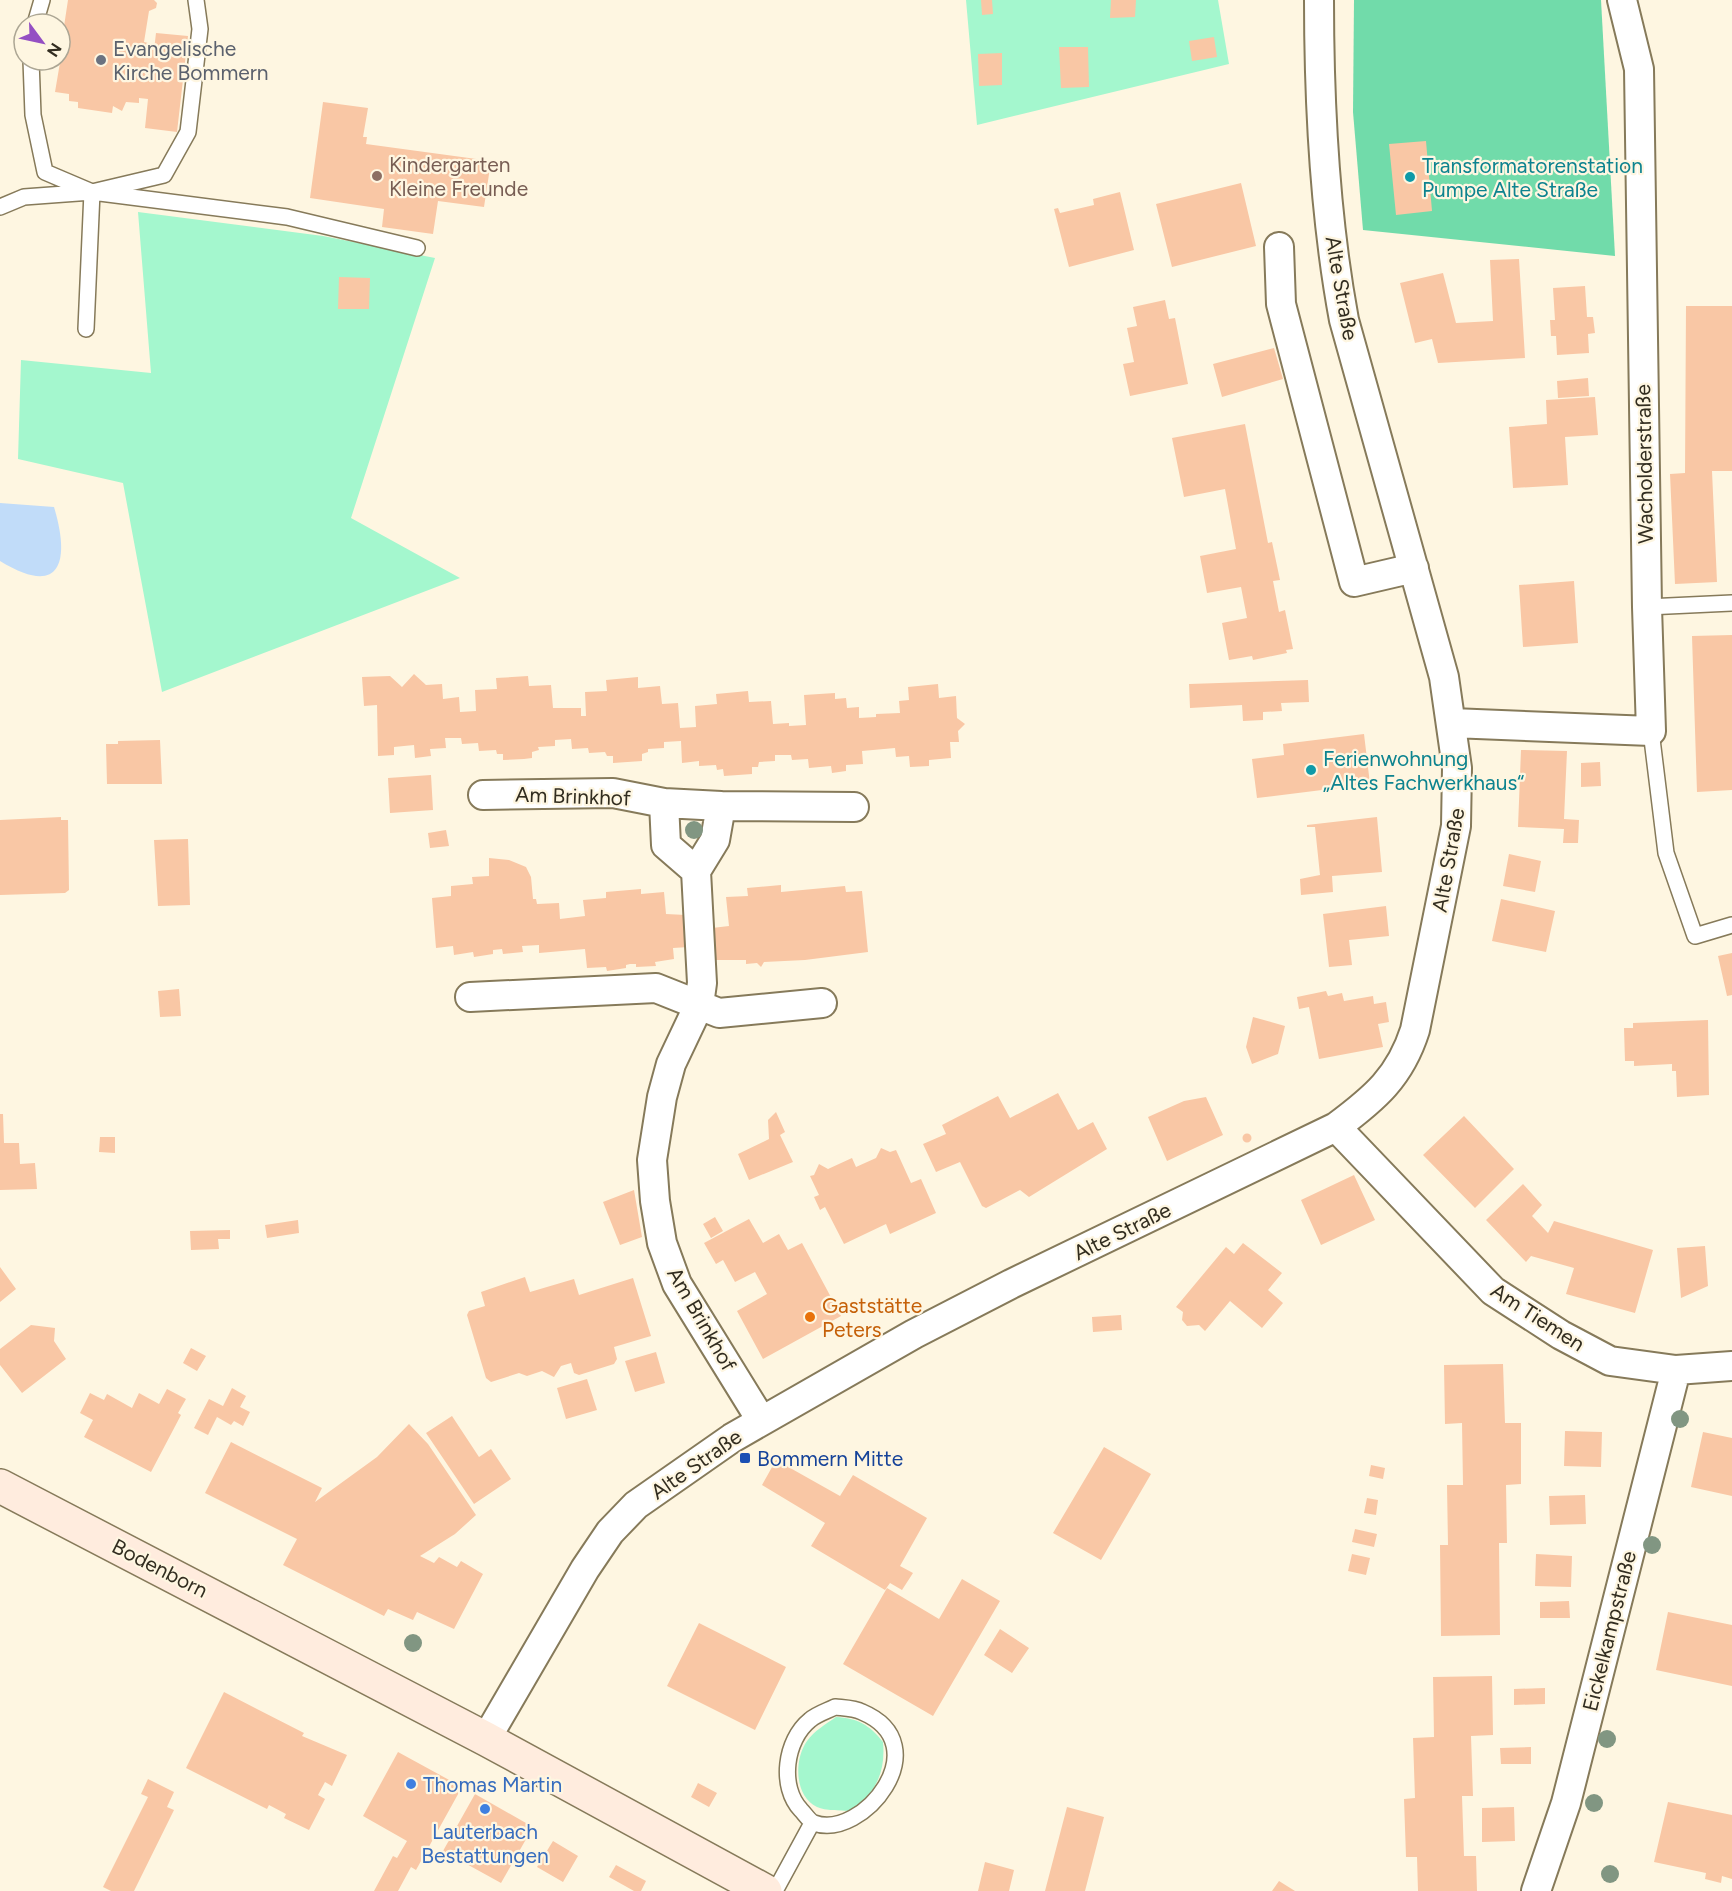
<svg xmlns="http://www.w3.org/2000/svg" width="1732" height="1891" viewBox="0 0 1732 1891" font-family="Figtree,sans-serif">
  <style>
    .green { fill: #a4f7ce }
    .forest { fill: #71dbaa }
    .water { fill: #c1dcf9 }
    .building { fill: #f9c7a5 }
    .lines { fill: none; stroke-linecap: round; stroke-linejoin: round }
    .lane-casing { stroke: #867a5a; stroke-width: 18 }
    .street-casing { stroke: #867a5a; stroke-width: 32 }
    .secondary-casing { stroke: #867a5a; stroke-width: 36 }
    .lane { stroke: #fff; stroke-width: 15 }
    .street { stroke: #fff; stroke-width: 28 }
    .secondary { stroke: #ffecde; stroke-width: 33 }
    .tree { fill: #819682 }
    .worship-dot { fill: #6b7280; stroke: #fef6e1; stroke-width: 2 }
    .education-dot { fill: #8d6e63; stroke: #fef6e1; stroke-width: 2 }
    .culture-dot { fill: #0f9aa8; stroke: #fef6e1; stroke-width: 2 }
    .food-dot { fill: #e8710a; stroke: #fef6e1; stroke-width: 2 }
    .transit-dot { fill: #1a4fb4; stroke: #fef6e1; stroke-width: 2 }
    .shop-dot { fill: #3f7fe0; stroke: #fef6e1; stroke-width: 2 }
    .labels { text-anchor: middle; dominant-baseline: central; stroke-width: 4.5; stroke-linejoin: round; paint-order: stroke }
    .worship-label { font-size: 21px; fill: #5b616d; stroke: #fef6e1; text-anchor: start }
    .education-label { font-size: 21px; fill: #785e54; stroke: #fef6e1; text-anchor: start }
    .culture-label { font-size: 21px; fill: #0d838f; stroke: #fef6e1; text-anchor: start }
    .street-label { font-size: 21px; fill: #322d20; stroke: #fef6e1 }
    .food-label { font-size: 21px; fill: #c56008; stroke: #fef6e1; text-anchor: start }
    .transit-label { font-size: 21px; fill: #164399; stroke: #fef6e1; text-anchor: start }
    .shop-label { font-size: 21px; fill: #366cbe; stroke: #fef6e1; text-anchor: start }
  </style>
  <rect width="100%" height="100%" fill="#fef6e1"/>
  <path class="green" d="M966,0h252l11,64 -252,61z
    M138,212l185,24 112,22 -84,260 109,60 -298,114 -39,-209 -105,-24 3,-99 130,13z
    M836,1717c21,1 34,8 47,25 3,31 -8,53 -34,69 -10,-1 -23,0 -32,-4 -23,-11 -23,-48 -10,-66 7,-10 19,-17 29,-24z"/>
  <path class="forest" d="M1354,0h247l14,256 -252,-26 -10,-118z"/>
  <path class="water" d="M0,503l54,4c16,53 8,92 -54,54z"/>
  <path class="building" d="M68,0h86l3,3 -1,5 -7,3 -5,31 4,1v6l6,1 2,-17 32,3 -11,96 -32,-4 3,-29 -9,-1v5l-13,-1 -4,9 -9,-5 -1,7 -34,-5v-6l-9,-1v-7l-14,-2 9,-53 -4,-1v-6l3,1z
    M981,0h11l1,14 -11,1z
    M1111,0h25l-1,17 -25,1z
    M1214,37l3,20 -25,4 -3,-20z
    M1059,47h29l1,40 -28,1z
    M1002,53v32l-23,1 -1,-32z
    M323,102l45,6 -5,29h4l-1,7 125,17 -7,46 -46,-6 -5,33 -51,-7 2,-18 -74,-11z
    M1426,141l6,70 -36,4 -7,-71z
    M1241,183l15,63 -84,21 -16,-63z
    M1120,192l14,58 -65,17 -15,-58 4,-1 2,5 34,-8 -1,-6z
    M1519,259l6,99 -87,5 -6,-24 -17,4 -15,-60 43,-10 13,50 37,-2 -3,-61z
    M339,277l31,1 -1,31h-31z
    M1585,286l2,31h6l2,16 -7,1 1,19 -32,2 -1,-19h-5l-1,-16h5l-2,-32z
    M1165,300l4,19 6,-1 13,66 -58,12 -7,-32 11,-2 -7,-34 10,-2 -4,-19z
    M1686,306h46v165h-20l5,111 -42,2 -5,-110 15,-1z
    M1274,348l9,31 -61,18 -9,-33z
    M1588,378l1,18 -31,2 -1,-17z
    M1595,397l3,38 -33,2 3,48 -55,3 -4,-61 38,-3 -1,-24z
    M1245,424l23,119 4,-1 8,38 -7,1 6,31 6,-2 8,39 -7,1 1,3 -34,7 -1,-4 -23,4 -7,-37 25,-5 -6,-31 -34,6 -7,-37 36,-7 -11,-60 -41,8 -12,-59z
    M1574,581l4,62 -55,4 -4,-62z
    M1732,635v155l-35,2 -5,-156z
    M414,674l12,11 16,-1 1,15 16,-2 1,15 16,-1 -1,-21 22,-1 -1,-11 32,-2 1,10 22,-1 2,23h28v8h5l-1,-24 22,-1 -1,-11 32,-3v11l22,-2 2,18 16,-1 2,25 16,-1 -1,-21 22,-2 -1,-10 32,-3 1,11 22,-1 2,23 16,-1v3l17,-1 -2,-30 31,-2v6l11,-1 1,10 12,-1v11l17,-1v-3l24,-1 -1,-12 10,-1 -1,-13 30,-3 1,14 17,-2 1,22 8,6 -7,7 1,11h-9l1,16 -22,2v6l-19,1 -1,-11 -13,1 -1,-9 -33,3 1,13 -17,1v6l-14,2 -1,-7 -22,2 -1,-9 -16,1 -1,-5h-16v6l-16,1 -1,5h-6v7l-28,2 -1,-7 -6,1 -1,-5 -17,1v-5l-17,2 -1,-22 -17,1v6l-16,1v3l-6,2v7l-29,2v-7h-6l-2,-4 -16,1 -1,-5 -16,1 -1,-10 -16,1v6l-17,1 1,3 -7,2v6l-8,1 -21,1v-6h-6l-1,-4 -17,1 -1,-8 -16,1 -1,-6h-16l1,10 -16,1 1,7 -16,2 -1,-13 -20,2v8l-16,1 -1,-51 -13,1 -2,-29 28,-1 12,11z
    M1308,680l1,22 -28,1 1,8 -19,1v8l-20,1 -1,-16 -52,3 -1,-24z
    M1364,734l6,50 -113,14 -5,-39 32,-4 -1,-11z
    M160,740l2,44h-55l-1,-40h12v-3z
    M1521,750l46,1 -3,68 15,1 -1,23h-15l1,-14 -46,-2z
    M1600,762l1,24 -20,1v-24z
    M431,775l2,35 -43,3 -2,-35z
    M61,817v3h7l1,70 -4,3 -65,2v-75z
    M1377,817l5,55 -50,4 1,16 -32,3 -1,-16 20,-4 -5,-48h-8v-2z
    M446,830l3,16 -19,2 -2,-15z
    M188,839l2,66 -32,1 -4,-66z
    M1509,854l32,7 -6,31 -32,-6z
    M489,858l20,2 17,7 5,10 2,22h3l1,5 22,-1 1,16 25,-3 -2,-16 23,-2v-6l35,-3v5l23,-2 2,22 20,1 3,32 -16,1 1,11 -19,3 1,4 -20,1v-3h-6l-4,1v3l-19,3 -1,-4 -19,1 -2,-19 -46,4v-8l-17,1 1,6 -20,2 -1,-5 -9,1v4l-19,3 -1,-5 -19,3 -1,-9 -17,2 -4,-50 19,-2v-10l22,-2 -1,-7 17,-1z
    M781,885v7l64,-6 1,6 16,-1 6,61 -63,8 -41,2 -3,5 -4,-4 -11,1v-4h-30l-4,-32 17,-2 -3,-29 22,-1 -1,-8z
    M1501,899l54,12 -9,41 -54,-11z
    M1386,906l3,30 -40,4 3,25 -23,2 -6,-53z
    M1732,953v42l-5,1 -9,-40z
    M179,989l2,27 -21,1 -2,-26z
    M1326,991l2,5 14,-3 2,8 29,-5 1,8 12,-2 3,20 -11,2 5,23 -64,12 -10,-52 -10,2 -2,-12z
    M1253,1017l32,9 -7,28 -26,10 -6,-17z
    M1708,1020l1,75 -32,2 -1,-26h-4v-7l-38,2v-5h-9l-1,-33h9v-5z
    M1058,1093l20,37 15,-8 14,27 -78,48 -9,-7 -34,18 -4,-2 -22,-44 -24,10 -13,-28 23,-10 -4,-9 56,-29 12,22z
    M1206,1097l17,38 -56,26 -19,-44 36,-16z
    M776,1112l9,20 -5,3 13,27 -44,18 -11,-26 31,-15 -1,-19z
    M0,1114h3l1,29h15l1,21 15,-1 2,26 -37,1z
    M1464,1116l50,53 -39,39 -52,-53z
    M1242.5 1138a4.5 4.5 0 1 1 9 0a4.5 4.5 0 1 1-9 0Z
    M100,1137h15v16l-16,-1z
    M881,1148l9,4 6,-2 15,33 10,-4 15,34 -46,21 -4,-10 -42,20 -19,-37 -5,3 -6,-13 5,-2 -9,-19 4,-1 5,-11 9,5 24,-11 4,9 20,-9z
    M1354,1175l21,45 -54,25 -20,-45z
    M1523,1184l19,21 -10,11 16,17 6,-12 99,29 -18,63 -69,-19 8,-26 -43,-12 -5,6 -40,-42z
    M634,1190l8,47 -22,8 -17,-43z
    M715,1217l8,14 -12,7 -8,-14z
    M749,1219l14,24 16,-9 9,16 14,-7 39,73 -78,43 -26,-48 30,-17 -12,-22 -20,10 -12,-22 -7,4 -12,-21z
    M298,1220l1,13 -32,5 -2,-13z
    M230,1230v9h-12l1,10 -28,1 -1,-19z
    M1243,1243l39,30 -14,17 15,13 -21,25 -32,-27 -25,30 -6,-6 -12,1 -5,-6 1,-8 -7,-5 50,-60 8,7z
    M1705,1246l3,40 -27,12 -4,-50z
    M0,1267l16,22 -16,13z
    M525,1277l5,15 44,-13 5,16 54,-17 18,58 -37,11 3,12 -3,5 -35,11 -5,-2 -3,-10 -10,3 -7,11 -12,-6 -15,5 -8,-3 -28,9 -5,-4 -19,-63 2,-4 16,-5 -4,-14z
    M1121,1315l1,15 -29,2 -1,-15z
    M31,1325l24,3 -1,13 12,18 -44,34 -22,-28v-16z
    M191,1348l15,8 -9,15 -14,-8z
    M656,1352l9,31 -30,9 -10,-31z
    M1503,1364l2,59h16v61l-15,1 1,58h-8l1,92 -59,1 -1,-91h8l-1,-60h16l-1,-62 -17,1 -1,-59z
    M587,1379l10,31 -31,9 -9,-31z
    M232,1388l14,8 -6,11 10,5 -7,14 -9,-5 -3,4 -14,-8 -9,18 -14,-7 15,-29 14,7z
    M167,1389l19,10 -8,14 3,2 -30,57 -67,-35 9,-17 -13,-7 10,-20 14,7 3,-6 25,14 7,-15 20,11z
    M452,1416l27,41 12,-8 20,30 -37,25 -48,-71z
    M409,1424l19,20 48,71 -21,19 -35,22 14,7 5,-6 18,10 4,-6 22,13 -29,55 -37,-17 -4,8 -25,-11 -4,7 -101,-51 14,-26 -92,-46 26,-51 91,46 -7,14 62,-45z
    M1565,1431l37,1 -1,35 -37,-1z
    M1703,1432l29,6v58l-41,-9z
    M1104,1447l47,27 -50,86 -48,-27z
    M776,1460l64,36 13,-21 74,43 -27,48 13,7 -11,17 -12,-7 -5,7 -74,-44 14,-23 -63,-38z
    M1371,1465l14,3 -2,11 -14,-3z
    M1585,1495l1,29 -36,1 -1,-29z
    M1367,1498l11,2 -2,15 -12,-2z
    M1355,1529l22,5 -3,13 -22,-5z
    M1352,1554l18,4 -4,17 -18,-4z
    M1536,1554l36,2 -1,31 -36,-1z
    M962,1579l38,22 -67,115 -90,-52 44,-76 52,31z
    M1569,1601l1,17h-30v-16z
    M1668,1612l64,13v61l-76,-16z
    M699,1623l87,44 -31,63 -88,-44z
    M1000,1629l29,19 -17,25 -28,-18z
    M1492,1676l1,59 -22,1 2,60h-11l2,60h12l1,35h-59l-1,-34h-11l-2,-58 11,-1 -2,-60 21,-1 -1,-60z
    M1545,1688v16l-31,1v-16z
    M224,1692l80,41 -2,3 45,19 -15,31 -7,-4 -7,13 7,4 -16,31 -25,-12 2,-4 -17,-9 -2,4 -81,-41z
    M1531,1747v17h-30l-1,-16z
    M398,1752l64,35 -46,83 -5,-3 -13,24h-24l19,-35 4,2 10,-17 -44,-25z
    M148,1779l26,13 -7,15 7,3 -40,81h-23l-8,-4 45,-90 -7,-3z
    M698,1783l19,10 -8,14 -18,-10z
    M475,1794l58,33 -32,56 -58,-32z
    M1668,1802l64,13v64l-10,-3 -1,7 -16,-4 1,-6 -52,-11z
    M1067,1807l37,10 -19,74h-40z
    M1514,1807l1,34 -33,1v-34z
    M553,1841l25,15 -15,26 -26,-15z
    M985,1862l29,8 -5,21h-31z
    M616,1865l30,16 -5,10h-7l-25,-14z
    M1279,1881l16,10h-23z"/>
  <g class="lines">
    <defs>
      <path id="lane" d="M35,24l7,-24
        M31,60l2,55 12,57 47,20 195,25 130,31
        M0,207l24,-10 68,-5 72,-17 24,-43 12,-103 -4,-29
        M86,329l6,-137
        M1647,607l85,-4
        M1651,731l15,122 29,83 37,-11
        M835,1707c8,1 19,1 27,5 78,33 0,129 -48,111 -5,-2 -9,-9 -13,-13 -22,-23 -16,-70 9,-90 7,-6 17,-9 25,-13z
        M775,1891l37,-68"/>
      <path id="street" d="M1279,247l2,57 73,278 60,-14
        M1452,723l199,8 -4,-124 -8,-538 -17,-69
        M483,795l130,-2 51,10 57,3
        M664,803l2,42 30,26
        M470,997l186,-9 63,25 103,-10
        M1336,1127l157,164 68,44 49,26 66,9 56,-4
        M761,1420l-84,-136 -15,-41 -7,-42 -3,-41 10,-63 9,-33 28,-59 3,-22 -6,-112 19,-31 6,-34 133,1
        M486,1739l99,-170 25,-37 26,-27 96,-67 182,-104 97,-50 325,-157c39,-29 64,-50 79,-97l41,-204 1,-58 -13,-91 -100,-357c-19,-102 -25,-216 -25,-320
        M1536,1891l30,-88 110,-433"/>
      <path id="secondary" d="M0,1486l486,253 279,152"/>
    </defs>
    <use href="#lane" class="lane-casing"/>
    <use href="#street" class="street-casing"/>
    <use href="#secondary" class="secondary-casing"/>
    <use href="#lane" class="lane"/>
    <use href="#street" class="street"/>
    <use href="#secondary" class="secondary"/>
  </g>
  <g class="tree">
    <circle cx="694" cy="830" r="9"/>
    <circle cx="1680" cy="1419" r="9"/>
    <circle cx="1652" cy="1545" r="9"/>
    <circle cx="413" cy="1643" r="9"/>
    <circle cx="1607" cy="1739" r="9"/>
    <circle cx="1594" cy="1803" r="9"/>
    <circle cx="1610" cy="1874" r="9"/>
  </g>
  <circle class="worship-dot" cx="101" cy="60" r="6"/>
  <circle class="education-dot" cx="377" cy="176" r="6"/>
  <g class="culture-dot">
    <circle cx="1410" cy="177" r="6"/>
    <circle cx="1311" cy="770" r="6"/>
  </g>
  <circle class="food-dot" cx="810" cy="1317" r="6"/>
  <rect class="transit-dot" x="739" y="1452" width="12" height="12" rx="3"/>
  <g class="shop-dot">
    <circle cx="411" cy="1784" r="6"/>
    <circle cx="485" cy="1809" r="6"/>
  </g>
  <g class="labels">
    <g class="worship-label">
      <text x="113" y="48">Evangelische<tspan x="113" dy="24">Kirche Bommern</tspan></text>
    </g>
    <g class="education-label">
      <text x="389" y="164">Kindergarten<tspan x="389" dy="24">Kleine Freunde</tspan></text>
    </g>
    <g class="culture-label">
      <text x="1422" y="165">Transformatorenstation<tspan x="1422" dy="24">Pumpe Alte Straße</tspan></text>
      <text x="1323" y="758">Ferienwohnung<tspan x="1323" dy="24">„Altes Fachwerkhaus“</tspan></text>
    </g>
    <g class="street-label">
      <text transform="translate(1342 288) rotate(80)">Alte Straße</text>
      <text transform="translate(1644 464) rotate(-91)">Wacholderstraße</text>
      <text transform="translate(573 796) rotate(2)">Am Brinkhof</text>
      <text transform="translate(1448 860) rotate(-80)">Alte Straße</text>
      <text transform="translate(1122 1231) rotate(-26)">Alte Straße</text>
      <text transform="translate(1538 1317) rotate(33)">Am Tiemen</text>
      <text transform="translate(702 1319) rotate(60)">Am Brinkhof</text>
      <text transform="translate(696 1464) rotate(-35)">Alte Straße</text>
      <text transform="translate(160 1568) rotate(27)">Bodenborn</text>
      <text transform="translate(1609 1631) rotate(-76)">Eickelkampstraße</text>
    </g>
    <g class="food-label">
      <text x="822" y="1305">Gaststätte<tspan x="822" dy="24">Peters</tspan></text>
    </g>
    <g class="transit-label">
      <text x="757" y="1458">Bommern Mitte</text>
    </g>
    <g class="shop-label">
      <text x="423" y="1784">Thomas Martin</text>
      <text x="485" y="1831" text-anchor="middle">Lauterbach<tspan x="485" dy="24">Bestattungen</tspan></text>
    </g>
  </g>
  <g transform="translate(42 42) rotate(123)"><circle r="28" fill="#fef6e1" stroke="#aca694" stroke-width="1.5"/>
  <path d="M0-4.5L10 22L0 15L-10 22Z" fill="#944fc3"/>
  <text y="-9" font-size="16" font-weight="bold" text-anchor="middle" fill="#322d20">N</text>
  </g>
</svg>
